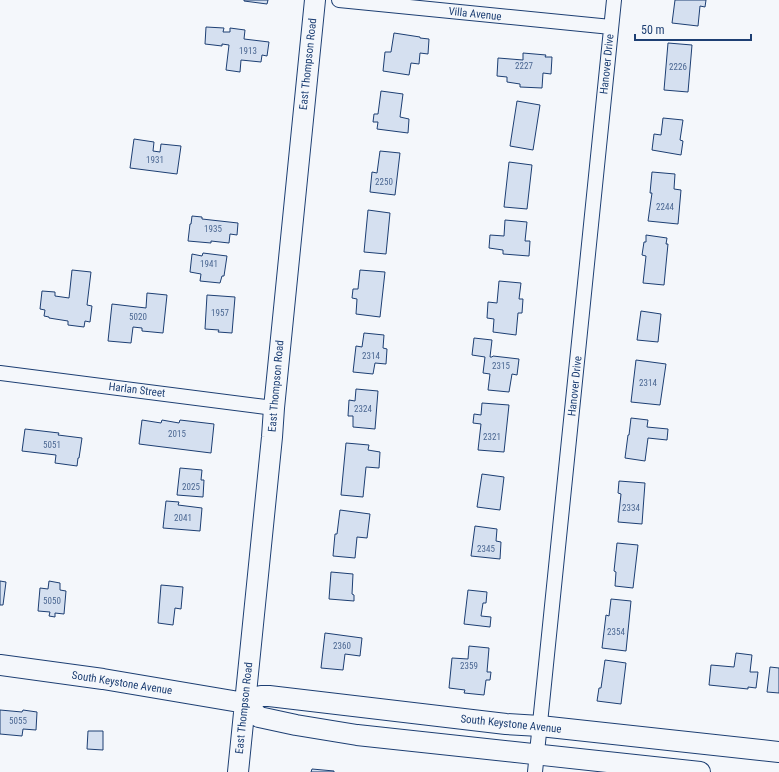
<svg xmlns="http://www.w3.org/2000/svg" width="779" height="772" viewBox="0 0 779 772" font-family="'Roboto Condensed',sans-serif">
  <style>
    .building { fill: #d5e0f0; stroke: #1d3f73 }
    .lines { fill: none; stroke-linecap: round; stroke-linejoin: round }
    .minor-casing { stroke: #1d3f73; stroke-width: 16 }
    .secondary-casing { stroke: #1d3f73; stroke-width: 22 }
    .minor { stroke: #f4f7fb; stroke-width: 14 }
    .secondary { stroke: #f4f7fb; stroke-width: 20 }
    .labels { text-anchor: middle; dominant-baseline: central; stroke-width: 3; stroke-linejoin: round; paint-order: stroke }
    .number-label { font-size: 9px; fill: #4b6792 }
    .street-label { font-size: 11px; fill: #1d3f73; stroke: #f4f7fb }
  </style>
  <rect width="100%" height="100%" fill="#f4f7fb"/>
  <path class="building" d="M244,0h24l-1,4 -23,-3z
    M675,0h31l-1,7 -5,-1 -2,20 -26,-3z
    M206,27l18,1 -1,4h7v-4l15,2 -1,9 25,3 -2,14 -5,-1 -1,7 -20,-2 -1,12 -14,-2 3,-25 -7,-1v2l-17,-2z
    M394,33l26,4v1l9,1 -1,15 -8,-1 -1,11 -8,-1 -2,12 -26,-4 2,-19h6z
    M668,43l24,2 -4,47 -24,-2z
    M523,53l23,2 -1,2h7l-1,17 -8,-1 -1,15 -22,-1v-3l-13,-2v-5l-10,-1 1,-18 25,2z
    M381,91l22,3 -3,23 9,2 -1,14 -31,-4 1,-7h-5l1,-8h4z
    M517,101l23,4 -7,45 -23,-4z
    M663,118l20,2 -3,20 3,1 -2,14 -29,-5 2,-16 7,1z
    M134,139l20,3 -1,9 7,1 1,-8 20,2 -4,28 -47,-6z
    M380,151l20,2 -5,42 -25,-3 2,-20 5,1z
    M509,162l23,3 -5,44 -23,-2z
    M652,172l23,2 -1,15 7,1 -3,34 -30,-3 4,-28h-2z
    M368,210l22,3 -4,41 -22,-2z
    M192,216l10,1v2l36,4 -1,12 -7,-1 -1,9 -18,-2v2l-23,-2 2,-17h1z
    M505,220l22,2 -2,19h5l-1,15 -26,-2v-4l-14,-2 1,-13 14,1z
    M646,235l21,3 -1,6h2l-4,41 -21,-2 3,-27 -4,-1 2,-13h2z
    M203,253l24,3 -3,20h-2l-2,7 -20,-2 1,-7 -11,-2 2,-18 10,2z
    M72,270l19,2 -4,33 5,1 -2,16 -5,-1 -1,6 -16,-2v-4l-19,-3v-1l-5,-1 1,-6 -5,-1 2,-18 13,1v4l14,2z
    M360,270l25,2 -5,45 -24,-3 1,-15 -5,-1 1,-9h5z
    M499,281l22,2 -2,16h4l-1,14h-4l-2,22 -23,-3 1,-13 -7,-1 1,-16 9,1z
    M147,293l20,2 -4,38 -21,-2v-3l-9,-1 -2,16 -23,-2 4,-37 34,4z
    M207,295l28,2 -3,36 -14,-1 1,-2 -14,-1z
    M641,311l20,3 -3,28 -21,-2z
    M364,333l20,2 -1,13 4,1 -1,15 -11,-1 -2,11 -20,-2 3,-26 6,1z
    M474,338l18,2 -2,17h2l1,-1 26,3 -2,16 -5,-1 -3,18 -21,-2 2,-16 -7,-1 2,-16 -13,-2z
    M636,360l30,4 -6,41 -29,-3z
    M356,389l22,2 -3,38 -22,-2v-11h-5l1,-16 6,1z
    M482,403l27,2 -5,47 -26,-2 3,-26 -8,-1 1,-9 7,1z
    M631,418l17,2 -1,7 21,2 -1,11 -19,-2 -3,23 -20,-3 3,-23h1z
    M142,420l19,3 1,-3 17,3 1,-3 34,4 -3,29 -72,-9z
    M25,429l34,4 -1,2 24,3 -3,20h-1l-1,8 -22,-3 1,-8 -34,-4z
    M346,443l23,2 -1,5 12,2 -1,16 -13,-1 -3,30 -22,-2z
    M180,468l22,2 -1,10h3l-1,17 -26,-2z
    M482,474l22,3 -4,33 -23,-3z
    M619,481l26,2 -3,41 -24,-2 3,-28 -3,-1z
    M166,501l13,1 -1,3 24,3 -2,23 -37,-3z
    M340,510l30,4 -3,24 -10,-1 -2,21 -22,-2 2,-22h2z
    M475,526l22,3 -1,12 5,1 -1,17 -29,-3z
    M617,543l21,2 -5,43 -18,-2 1,-14 -2,-1z
    M331,572l22,2 -1,20 2,1v6l-25,-2z
    M0,581l6,1 -3,23h-3z
    M49,581l11,2v7l6,1 -2,23 -9,-1v4l-6,-1 1,-4 -12,-1 2,-23 8,1z
    M161,585l22,2 -2,22 -6,-1 -2,17 -15,-2z
    M468,590l19,2 -1,11h-3l-2,13 10,1 -1,10 -26,-3z
    M611,599l20,2 -5,50 -24,-3 4,-33 3,1z
    M325,633l37,5 -2,18 -15,-2 -2,16 -22,-2z
    M469,646l20,2 -2,24h4l-1,8h-4l-2,15 -20,-2 1,-3 -16,-2 3,-30 16,1z
    M736,653l16,2 -2,17h8l-2,16 -8,-1v2l-39,-4 2,-20 23,2z
    M605,660l21,3 -5,41 -24,-3 2,-13h2z
    M770,667l9,1v25l-12,-1z
    M0,710l22,2 1,-2 14,2 -1,18 -13,-1 -1,7 -22,-2z
    M88,731h15v19l-16,-1z
    M312,769l22,2v1h-23z"/>
  <g class="lines">
    <defs>
      <path id="minor" d="M339,0l272,27
        M0,373l274,35
        M535,772l79,-772"/>
      <path id="secondary" d="M0,665l103,14 142,24 16,-7h8l237,28 34,2 239,26
        M245,703l14,14 37,8 61,10 343,37
        M238,772l34,-335 2,-29 41,-408"/>
    </defs>
    <use href="#minor" class="minor-casing"/>
    <use href="#secondary" class="secondary-casing"/>
    <use href="#minor" class="minor"/>
    <use href="#secondary" class="secondary"/>
  </g>
  <g class="labels">
    <g class="number-label">
      <text x="248" y="51">1913</text>
      <text x="524" y="66">2227</text>
      <text x="678" y="67">2226</text>
      <text x="155" y="160">1931</text>
      <text x="384" y="182">2250</text>
      <text x="665" y="207">2244</text>
      <text x="213" y="229">1935</text>
      <text x="209" y="264">1941</text>
      <text x="220" y="313">1957</text>
      <text x="138" y="317">5020</text>
      <text x="371" y="356">2314</text>
      <text x="501" y="366">2315</text>
      <text x="648" y="383">2314</text>
      <text x="363" y="409">2324</text>
      <text x="177" y="434">2015</text>
      <text x="492" y="437">2321</text>
      <text x="52" y="445">5051</text>
      <text x="191" y="487">2025</text>
      <text x="631" y="508">2334</text>
      <text x="183" y="518">2041</text>
      <text x="486" y="549">2345</text>
      <text x="52" y="601">5050</text>
      <text x="616" y="632">2354</text>
      <text x="342" y="646">2360</text>
      <text x="469" y="666">2359</text>
      <text x="18" y="721">5055</text>
    </g>
    <g class="street-label">
      <text transform="translate(475 14) rotate(6)">Villa Avenue</text>
      <text transform="translate(308 64) rotate(-84)">East Thompson Road</text>
      <text transform="translate(607 64) rotate(-84)">Hanover Drive</text>
      <text transform="translate(276 386) rotate(-85)">East Thompson Road</text>
      <text transform="translate(575 386) rotate(-84)">Hanover Drive</text>
      <text transform="translate(137 390) rotate(7)">Harlan Street</text>
      <text transform="translate(122 683) rotate(9)">South Keystone Avenue</text>
      <text transform="translate(244 708) rotate(-84)">East Thompson Road</text>
      <text transform="translate(511 724) rotate(6)">South Keystone Avenue</text>
    </g>
  </g>
  <path d="M635 34v6h116v-6" fill="none" stroke="#1d3f73" stroke-width="2"/>
  <text x="641" y="34" font-size="12" fill="#1d3f73" stroke="#f4f7fb" stroke-width="3" paint-order="stroke">50 m</text>
</svg>
